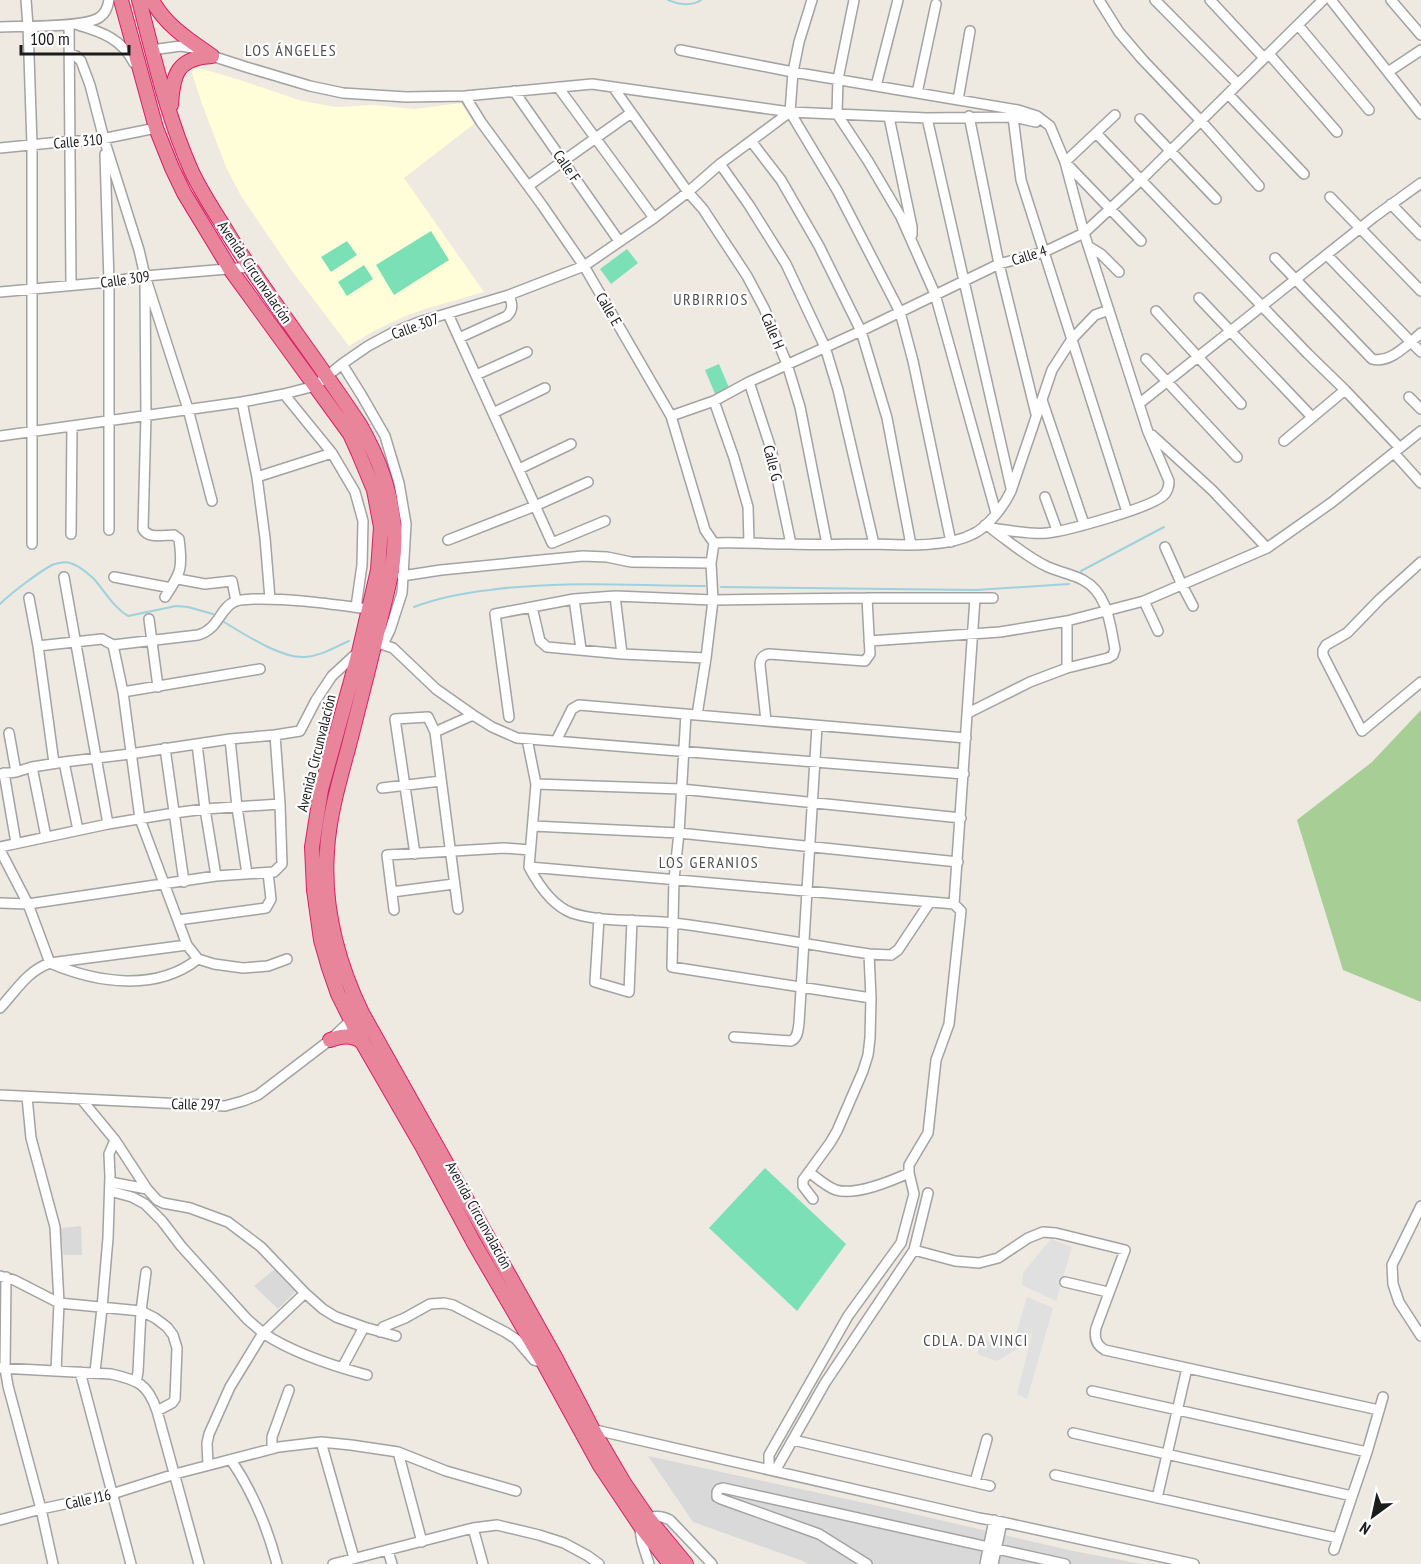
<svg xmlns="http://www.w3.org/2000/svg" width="1421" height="1564" viewBox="0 0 1421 1564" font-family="'PT Sans Narrow',sans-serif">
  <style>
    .residential { fill: #dad9d9 }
    .education { fill: #fffed8 }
    .forest { fill: #a7ce94 }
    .pitch { fill: #7ce0b6 }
    .parking { fill: #e0e0e0 }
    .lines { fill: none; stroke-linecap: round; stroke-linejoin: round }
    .stream { stroke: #9fd1dd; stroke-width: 2 }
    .minor-casing { stroke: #a3a3a3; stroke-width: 12 }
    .highway-casing { stroke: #da1f65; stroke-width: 16 }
    .minor { stroke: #fff; stroke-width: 9 }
    .highway { stroke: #e8859b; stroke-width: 14 }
    .labels { text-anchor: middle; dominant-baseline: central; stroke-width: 4.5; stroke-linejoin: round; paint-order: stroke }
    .street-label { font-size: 15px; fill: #1c1c1c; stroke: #fff }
    .neighbourhood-label { font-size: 16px; letter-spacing: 1.5px; fill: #4f4f4f; stroke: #fff }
  </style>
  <rect width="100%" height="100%" fill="#eee9e1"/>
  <path class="residential" d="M81,1226l1,29h-19l-2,-27z
    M275,1269l20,23 -17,17 -24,-23z
    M648,1456l249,54 176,41 69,13h-334l-5,-3 -110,-39z"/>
  <path class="education" d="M199,68l38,11 65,22 34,6 38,-2 41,4 46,-6 13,21 -70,54 80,114 -59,17 -22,8 -29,14 -25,15 -57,-75 -51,-75 -15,-29 -24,-63 -10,-31 1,-3z"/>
  <path class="forest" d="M1421,710v292l-78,-32 -46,-150 75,-58z"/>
  <path class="pitch" d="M431,231l18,29 -55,35 -18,-30z
    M347,241l10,14 -26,17 -10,-15z
    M627,249l11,14 -27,21 -11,-15z
    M364,265l9,14 -26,17 -9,-14z
    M719,364l11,26 -14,6 -11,-26z
    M765,1168l81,76 -49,67 -88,-83z"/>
  <path class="parking" d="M1051,1239l21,8 -16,54 -34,-16 1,-12z
    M1027,1297l26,11 -26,91 -10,-5 16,-63 -8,13 -28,17 -20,-7 6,-15 21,8 10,-5z"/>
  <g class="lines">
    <path class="stream" d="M668,0c10,4 23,7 33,0
      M1081,571l83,-44
      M721,587l255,3 93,-6
      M0,604c11,-11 39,-32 52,-39 6,-2 12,-4 18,-2 9,2 17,10 23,15 12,13 20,29 35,38l48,-10 12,1 25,7
      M414,607c26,-10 49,-14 76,-17 72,-10 143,-4 215,-4
      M224,622c20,12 58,37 81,35 16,-1 30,-10 44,-16"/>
    <defs>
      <path id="minor" d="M26,0l2,26 4,119v399
        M812,0l-13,42 -6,30 -3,40 48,80 62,120 13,49 38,181
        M854,0l-16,79 -1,35 31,47 33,56 34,77 61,219
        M1099,0l20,32 23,27 59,62 58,65
        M1155,0l83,84
        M1210,0l54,58
        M1331,0l90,114
        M1391,0l30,35
        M69,25l2,260
        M78,25c24,7 44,14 56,38
        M1298,25l71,85
        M0,27c21,-1 86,1 100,-10 6,-4 8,-11 9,-17
        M151,50l30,-4 12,2 19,8 34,11 64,19 33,7 63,4 59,-1 127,-12 198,28 137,6 86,-1 23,5
        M680,50l113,22 225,38 19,6 13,10 15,36 19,71 64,199 21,49c0,5 -1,9 -4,13 -10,13 -99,37 -118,39 -15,2 -40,-3 -56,-5l-6,-3
        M70,54l6,2 5,5 9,24 14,54 35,111 6,26 43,133 24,92
        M1269,54l68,78
        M1388,72l33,-22
        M876,86l22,-86
        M558,87l96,131
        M613,87l75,105 15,17 44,67 17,32 23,56 13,43 27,137
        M514,91l105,150
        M917,93l19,-89
        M1228,94l76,80
        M465,96l16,26 61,83 42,61 87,150 34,114 9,13
        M958,100l12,-69
        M1115,115l-50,47 76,79
        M969,116l30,148 35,142 2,8
        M889,117l23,110v8
        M1013,117l8,63 106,332
        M927,118l84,370
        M1140,119l76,80
        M1096,133l212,221 37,36 -61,51
        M751,141l30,39 38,66 42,85 26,87 24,127
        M0,148l70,-7h22l64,-13
        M105,154l4,128v248
        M720,164l29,41 37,59 39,83 13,43 36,154
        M528,186l103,-73
        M1330,197l91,94
        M1391,204l30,31
        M1088,246l13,8 18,18
        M1327,255l84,87 10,-9
        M1275,258l97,101c15,4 28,-8 39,-17l10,10
        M145,284l1,132 -3,113c5,10 20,6 31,6l5,4c4,30 2,33 -14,58
        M0,292l109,-10 36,-6 105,-9
        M1199,298l113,119
        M1156,311l85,93
        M448,314l104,229 53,-22
        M459,338l48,-22c7,-7 5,-13 2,-21
        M1146,359l91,98
        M342,364l20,32 23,40 14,47 7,41 -4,69 -12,37 -7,14
        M476,375l51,-23
        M749,382l22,67 20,95
        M1345,390l55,58
        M284,394l48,59 23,39 8,29 -1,44 -6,42
        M1409,397l12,12
        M1042,400l42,124
        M714,401l20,57 14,49 1,35
        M242,402l15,75 75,-24
        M1140,403l234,-186 47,-34
        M493,413l52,-25
        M671,416l43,-15 35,-19 112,-51 138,-67 45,-12 40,-19 57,-53 182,-180
        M1152,435l60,55 55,58
        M0,436l242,-34 42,-8 31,-8 27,-22 26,-18 26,-14 25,-10 90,-27 75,-29 70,-48 34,-26 32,-28 70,-52
        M1394,453l27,30
        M519,469l52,-25
        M257,477l8,61 5,61
        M1045,497l12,33
        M71,534l1,-108
        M448,540l87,-34 53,-24
        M714,543c26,-1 51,1 77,1 27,1 55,0 82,0 30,1 73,4 100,-10 15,-7 31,-28 38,-43l41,-121 20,-31 23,-24 14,-5
        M1165,547l17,38 11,21
        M1421,562l-41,37 -33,34 -21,12 -3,5v5l39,76 59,-49
        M402,576l39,-6 142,-14 24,1 24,5 80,1
        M64,577l44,247
        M114,577l57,11
        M178,579l27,5 27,-3 4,20
        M615,596l7,58
        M29,598l9,48 16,117
        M574,599l7,50
        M1144,601l14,30
        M532,607l8,34 7,6 75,7 84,4
        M149,619l9,68
        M869,641l131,-9 67,-11 77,-20 123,-53 64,-45 90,-72
        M372,644l3,-2 18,6 43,41 37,26 19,12 25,11 447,36
        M113,645l10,47 17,127 47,126 11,14 16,5 29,4 25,-2 19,-7
        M38,646l64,-7 11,6 85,-10c21,-6 22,-27 36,-33 5,-3 13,-2 19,-3 38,-1 77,5 115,10
        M1067,668v-47
        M123,692l137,-23
        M968,713l62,-31 37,-14 41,-10 5,-3 2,-6c-5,-24 -7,-56 -32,-69 -11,-6 -24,-8 -35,-13 -20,-9 -37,-24 -55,-37
        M686,714l-7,119 -5,46 -2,88 199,31
        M697,715l9,-57 7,-58 -2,-37 3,-20
        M509,717l-14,-103 79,-15 41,-3 98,4 154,-2h126
        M766,721l-6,-56c0,-6 3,-10 9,-11l96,7 5,-7 -3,-56
        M9,733l7,39
        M230,739l7,68 10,67
        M527,739l9,45 -7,83 425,37 21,-306
        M556,741l16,-32 7,-4 387,33
        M197,744l8,65 11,67
        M165,748l19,134
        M64,762l14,68
        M32,767l14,70
        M4,773l12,70
        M0,774l16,-2 16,-5 32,-5 66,-8 100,-15 45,-4 25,-4 16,-31 16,-24 26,-24
        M536,784l145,5 280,29
        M382,788l59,-7
        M533,826l146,7 279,29
        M0,847l108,-23 66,-11 31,-4 75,-5
        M0,850l28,54 22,59 137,-18
        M415,854l-20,-135 33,-2 7,15
        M529,867c9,17 24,39 43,46 30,10 70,6 101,10 66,8 131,21 196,31l22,1 7,-5 32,-48
        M392,892l62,-8
        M0,903l28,1 188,-28 58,-4 8,-8 -2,-60 -5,-69
        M458,909l-23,-177 38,-17
        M394,910l-7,-55 117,-7 26,2
        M599,918l-4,64 34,10 3,-72
        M178,920l88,-12 5,-9 -3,-26
        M0,1008c16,-17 27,-37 50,-45 47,20 106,29 148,-4
        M734,1037l57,4c7,-3 7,-11 8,-18l18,-297
        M0,1095l225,11 18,-5 15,-6 72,-55 21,-20 4,-3
        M27,1097l4,41 24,89 4,76 -3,68
        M82,1100l33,40 32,49 10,11 6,3 27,5 38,14 33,25 44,46 18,16 13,8 28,10 32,9
        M809,1172c8,6 18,15 27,18 20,6 55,-9 73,-17
        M110,1182l37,7
        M110,1191l22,6 13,7 17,17 19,25 66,73 16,14 -33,54 -21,47 -2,9 1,22
        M813,1199l-10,-13v-6l27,-37 7,-12 26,-60 5,-16 2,-17 1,-40 -2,-44
        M1421,1206l-29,59 1,19 6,18 22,34
        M914,1250l41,11 24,2 19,-5 30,-20 15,-6 13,1 69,17 -29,78c-2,10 0,17 9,22l274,60
        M0,1276l14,4 45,23 82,8 14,7 12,9 6,8 4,13 -2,51 -3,4 -15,8
        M6,1277l-1,91 3,18 33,123 12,55
        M1065,1282l43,10
        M305,1293l-42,40c30,20 70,33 104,42
        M380,1332l3,-5 22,-9 25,-14 14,-1 9,2 52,27 11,7 18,21 3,1 8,-2
        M0,1368l111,6c27,6 37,10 46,37l42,153
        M342,1368l22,-41
        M80,1372l51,192
        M95,1372l7,-64 6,-70 2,-62 -1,-22 6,-14
        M136,1382l2,-10 3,-61 5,-39
        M1092,1391l275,61
        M591,1429l388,89 23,4 192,42
        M1073,1433l279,63
        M793,1440l197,46
        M321,1442l33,116
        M272,1449v-12l17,-47
        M398,1452l24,90
        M231,1460c22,32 36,66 46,104
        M769,1470v-15l79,-139 53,-73 13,-49 -5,-21v-8l19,-32 8,-73 13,-36 12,-113 -7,-7
        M775,1471l50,-88 89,-133 14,-57
        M1055,1475l283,63
        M975,1482l12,-43
        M1157,1498l30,-130
        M0,1520l41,-11 71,-15 63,-20 104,-27 42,-5 30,3 47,7 48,19 70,20
        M473,1528l10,36
        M1334,1550l33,-98 16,-55
        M388,1551l4,13
        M333,1564l140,-36 24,-3 42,10 25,8 24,13 11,8
        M649,1564l-7,-22 -3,-18c11,-8 19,-10 31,-4l42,44
        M867,1564l-48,-30 -98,-35 -4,-2v-5l2,-3 4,-1 342,76
        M985,1564l9,-44
        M993,1564l9,-42"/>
      <path id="highway" d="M121,0l35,128 16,40 12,25 46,76 120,165 9,20 15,36 7,37 -3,43 -19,82 -38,138 -9,57 2,43 7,50 8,28 9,26 24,48 60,104 52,97 68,117 57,104 40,60 31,40
        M139,0c15,57 28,116 52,170 11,24 26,45 39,67 41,64 88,124 130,188 19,34 30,63 34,102 3,32 -7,64 -14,94 -10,43 -21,85 -32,128 -9,33 -19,67 -21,102 -4,56 11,112 35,162l193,344 38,73 31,53 24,35 38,46
        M152,0c13,25 37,40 60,56
        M171,105c2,-31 6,-47 41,-49
        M330,1040c11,-4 22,-6 32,2"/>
    </defs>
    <use href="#minor" class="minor-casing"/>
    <use href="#highway" class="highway-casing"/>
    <use href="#minor" class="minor"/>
    <use href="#highway" class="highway"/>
  </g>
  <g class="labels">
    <g class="street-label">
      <text transform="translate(78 141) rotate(-5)">Calle 310</text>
      <text transform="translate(567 166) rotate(55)">Calle F</text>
      <text transform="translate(1029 255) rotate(-17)">Calle 4</text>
      <text transform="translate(255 272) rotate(56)">Avenida Circunvalación</text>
      <text transform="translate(125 279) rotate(-8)">Calle 309</text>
      <text transform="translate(609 309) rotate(60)">Calle E</text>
      <text transform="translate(415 326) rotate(-20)">Calle 307</text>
      <text transform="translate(773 331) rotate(67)">Calle H</text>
      <text transform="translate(773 463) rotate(76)">Calle G</text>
      <text transform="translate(316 753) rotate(-76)">Avenida Circunvalación</text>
      <text transform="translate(196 1104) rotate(1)">Calle 297</text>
      <text transform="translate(479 1215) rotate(61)">Avenida Circunvalación</text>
      <text transform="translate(88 1499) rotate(-13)">Calle J16</text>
    </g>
    <g class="neighbourhood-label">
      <text x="291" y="50">LOS ÁNGELES</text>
      <text x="711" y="299">URBIRRIOS</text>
      <text x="709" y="862">LOS GERANIOS</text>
      <text x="976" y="1340">CDLA. DA VINCI</text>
    </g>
  </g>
  <g transform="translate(1373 1516) rotate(213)" stroke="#ffffff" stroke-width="4.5" paint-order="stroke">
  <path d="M0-4.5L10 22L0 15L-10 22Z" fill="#1c1c1c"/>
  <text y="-9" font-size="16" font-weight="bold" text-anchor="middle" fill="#1c1c1c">N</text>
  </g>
  <path d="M21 45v9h108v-9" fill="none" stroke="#1c1c1c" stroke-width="3"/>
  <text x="30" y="45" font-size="18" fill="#1c1c1c" stroke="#ffffff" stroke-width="4.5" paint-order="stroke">100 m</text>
</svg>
